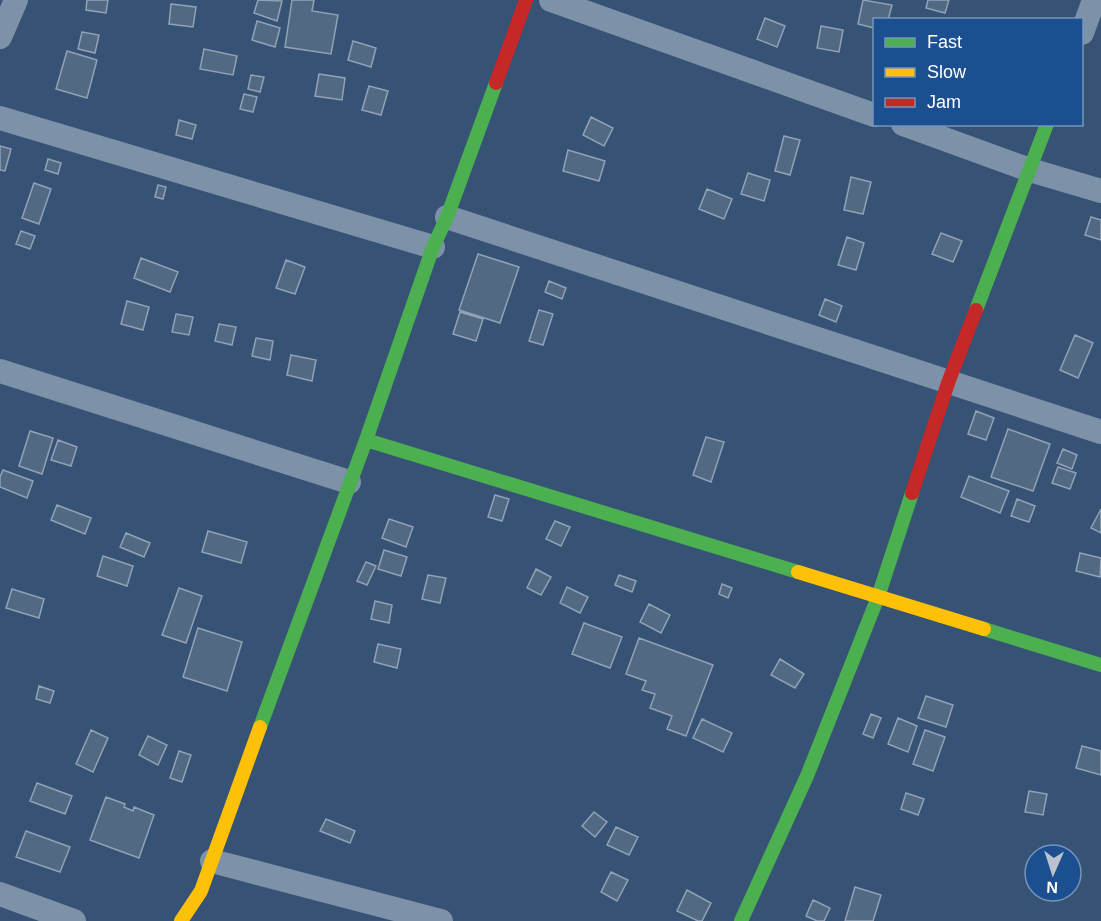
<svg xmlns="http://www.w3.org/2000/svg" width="1101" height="921" viewBox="0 0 1101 921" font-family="Helvetica,sans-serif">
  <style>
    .building { fill: #526984; stroke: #92a2b6; stroke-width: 1.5 }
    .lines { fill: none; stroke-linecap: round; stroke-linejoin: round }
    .street { stroke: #7d92a8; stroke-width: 24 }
    .fast { stroke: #4caf50; stroke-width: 14 }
    .slow { stroke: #ffc107; stroke-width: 14 }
    .jam { stroke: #c62828; stroke-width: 14 }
  </style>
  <rect width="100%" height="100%" fill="#365274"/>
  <path class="building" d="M87,0h21l-2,13 -20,-3z
    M258,0l24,1 -5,20 -23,-8z
    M292,0h22l-2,11 26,4 -7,39 -46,-7z
    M863,0l29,5 -4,15h-14v8l-16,-4z
    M928,0h21l-4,13 -19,-5z
    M171,4l25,3 -3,20 -24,-3z
    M765,18l20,8 -8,21 -20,-8z
    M257,21l23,7 -5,19 -23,-7z
    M821,26l22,4 -4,22 -22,-4z
    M82,32l17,3 -4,18 -17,-4z
    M353,41l23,7 -5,19 -23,-7z
    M204,49l33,7 -4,19 -33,-6z
    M67,51l30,9 -10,38 -31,-9z
    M319,74l26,4 -3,22 -27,-4z
    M251,75l13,2 -4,15 -12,-3z
    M369,86l19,5 -7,24 -19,-5z
    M244,94l13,3 -4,15 -13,-3z
    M591,117l22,11 -9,18 -21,-11z
    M179,120l17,5 -4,14 -16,-4z
    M784,136l16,4 -10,35 -15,-4z
    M0,146l11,3 -6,22 -5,-1z
    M568,150l37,11 -6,20 -36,-10z
    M48,159l13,4 -3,11 -13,-4z
    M748,173l22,7 -6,21 -23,-7z
    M851,177l20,5 -8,32 -19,-4z
    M34,183l17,6 -12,35 -17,-6z
    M158,185l8,2 -3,12 -8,-2z
    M707,189l25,10 -8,20 -25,-10z
    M1091,217l10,3v20l-16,-5z
    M21,231l14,5 -5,13 -14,-5z
    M941,233l21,8 -9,21 -21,-8z
    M847,237l17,6 -8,27 -18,-5z
    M478,254l41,13 -19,56 -41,-13z
    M141,258l37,14 -8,20 -36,-14z
    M286,260l19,7 -10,27 -19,-6z
    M549,281l17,7 -4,11 -17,-7z
    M825,299l17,7 -6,16 -17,-7z
    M127,301l22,6 -6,23 -22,-6z
    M539,310l14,4 -10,31 -14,-4z
    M460,312l23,7 -7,22 -23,-7z
    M176,314l17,3 -4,18 -17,-3z
    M219,324l17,3 -4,18 -17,-4z
    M1075,335l18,8 -15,35 -18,-8z
    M256,338l17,3 -3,19 -18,-4z
    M291,355l25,5 -4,21 -25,-6z
    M976,411l18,7 -8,22 -18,-6z
    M1008,429l42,15 -17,47 -42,-14z
    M30,431l23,7 -11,36 -23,-8z
    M706,437l18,5 -13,40 -18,-7z
    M58,440l19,7 -6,19 -20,-6z
    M1063,449l14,6 -5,14 -15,-6z
    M1058,467l18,6 -6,16 -18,-6z
    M3,470l30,11 -6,17 -27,-11v-10z
    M969,476l40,15 -9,22 -39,-16z
    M495,495l14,4 -7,22 -14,-4z
    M1017,499l18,7 -6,16 -18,-6z
    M57,505l34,13 -6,16 -34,-14z
    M1101,509v24l-10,-5z
    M389,519l24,8 -7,20 -24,-9z
    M555,521l15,6 -9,19 -15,-7z
    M208,531l39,11 -6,21 -39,-11z
    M126,533l24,10 -6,14 -24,-10z
    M384,550l23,7 -6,19 -23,-7z
    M1080,553l21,5 -1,19 -24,-6z
    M103,556l30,10 -6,20 -30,-10z
    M366,562l10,4 -9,19 -10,-4z
    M536,569l15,8 -10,18 -14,-7z
    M428,575l18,3 -6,25 -18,-4z
    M619,575l17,6 -4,11 -17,-7z
    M722,584l10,4 -4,10 -9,-4z
    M567,587l21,10 -8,16 -20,-10z
    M179,588l23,8 -16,47 -24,-8z
    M12,589l32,10 -5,19 -33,-10z
    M375,601l17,4 -3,18 -18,-4z
    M649,604l21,11 -9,18 -21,-11z
    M584,623l38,14 -12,31 -38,-14z
    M198,628l44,14 -15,49 -44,-14z
    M639,638l74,27 -27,71 -19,-7 5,-13 -22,-8 5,-14 -13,-4 4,-9 -20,-7z
    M378,644l23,5 -4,19 -23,-6z
    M780,659l24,15 -9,14 -24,-13z
    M39,686l15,5 -4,12 -14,-4z
    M926,696l27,9 -7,22 -28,-9z
    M871,714l10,4 -8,20 -10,-4z
    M898,718l19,8 -9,26 -20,-8z
    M702,719l30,14 -9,19 -30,-14z
    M91,730l17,8 -15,34 -17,-8z
    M925,730l20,7 -12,34 -20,-7z
    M148,736l19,9 -9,20 -19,-10z
    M1082,746l19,5v24l-25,-7z
    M179,751l12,4 -9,27 -12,-4z
    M37,783l35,13 -7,18 -35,-13z
    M1029,791l18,3 -4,21 -18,-3z
    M906,793l18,6 -6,16 -17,-6z
    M106,797l19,7 -1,3 9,4 1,-4 20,8 -15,43 -49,-18z
    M594,812l13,10 -12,15 -13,-11z
    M326,819l29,12 -5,12 -30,-12z
    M616,827l22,10 -9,18 -22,-10z
    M26,831l44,16 -10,25 -44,-15z
    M611,872l17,8 -11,21 -16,-9z
    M855,887l26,8 -8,26h-28z
    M687,890l24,13 -9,18h-4l-21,-10z
    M813,900l17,8 -6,13h-7l-11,-5z"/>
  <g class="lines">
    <path class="street" d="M551,0l323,115
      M1082,33l12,-33
      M0,37l16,-37
      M0,118l433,129
      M903,124l127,46 71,21
      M447,217l654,215
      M0,371l349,111
      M212,861l229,60
      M0,894l74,27"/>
    <path class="fast" d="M976,310l71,-186
      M366,440l432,132
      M984,629l117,36
      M260,727l106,-287 67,-193 14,-30 49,-134
      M741,921l66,-145 71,-179 34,-104"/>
    <path class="slow" d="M798,572l186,57
      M181,921l20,-30 59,-164"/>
    <path class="jam" d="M496,83l30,-83
      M912,493l36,-110 28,-73"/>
  </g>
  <rect x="873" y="18" width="210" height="108" fill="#1b4f8f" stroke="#7695bc" stroke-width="1.5"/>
  <rect x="885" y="38" width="30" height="9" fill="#4caf50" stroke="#7695bc" stroke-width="1.5"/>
  <text x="927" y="48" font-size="18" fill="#ffffff">Fast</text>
  <rect x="885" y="68" width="30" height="9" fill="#ffc107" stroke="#7695bc" stroke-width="1.5"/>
  <text x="927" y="78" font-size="18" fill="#ffffff">Slow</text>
  <rect x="885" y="98" width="30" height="9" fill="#c62828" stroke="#7695bc" stroke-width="1.5"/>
  <text x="927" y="108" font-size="18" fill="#ffffff">Jam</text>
  <g transform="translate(1053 873) rotate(183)"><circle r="28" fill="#1b4f8f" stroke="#7695bc" stroke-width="1.5"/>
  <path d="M0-4.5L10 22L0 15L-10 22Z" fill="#b9c2ce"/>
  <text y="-9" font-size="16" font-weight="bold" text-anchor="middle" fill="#ffffff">N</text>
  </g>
</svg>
